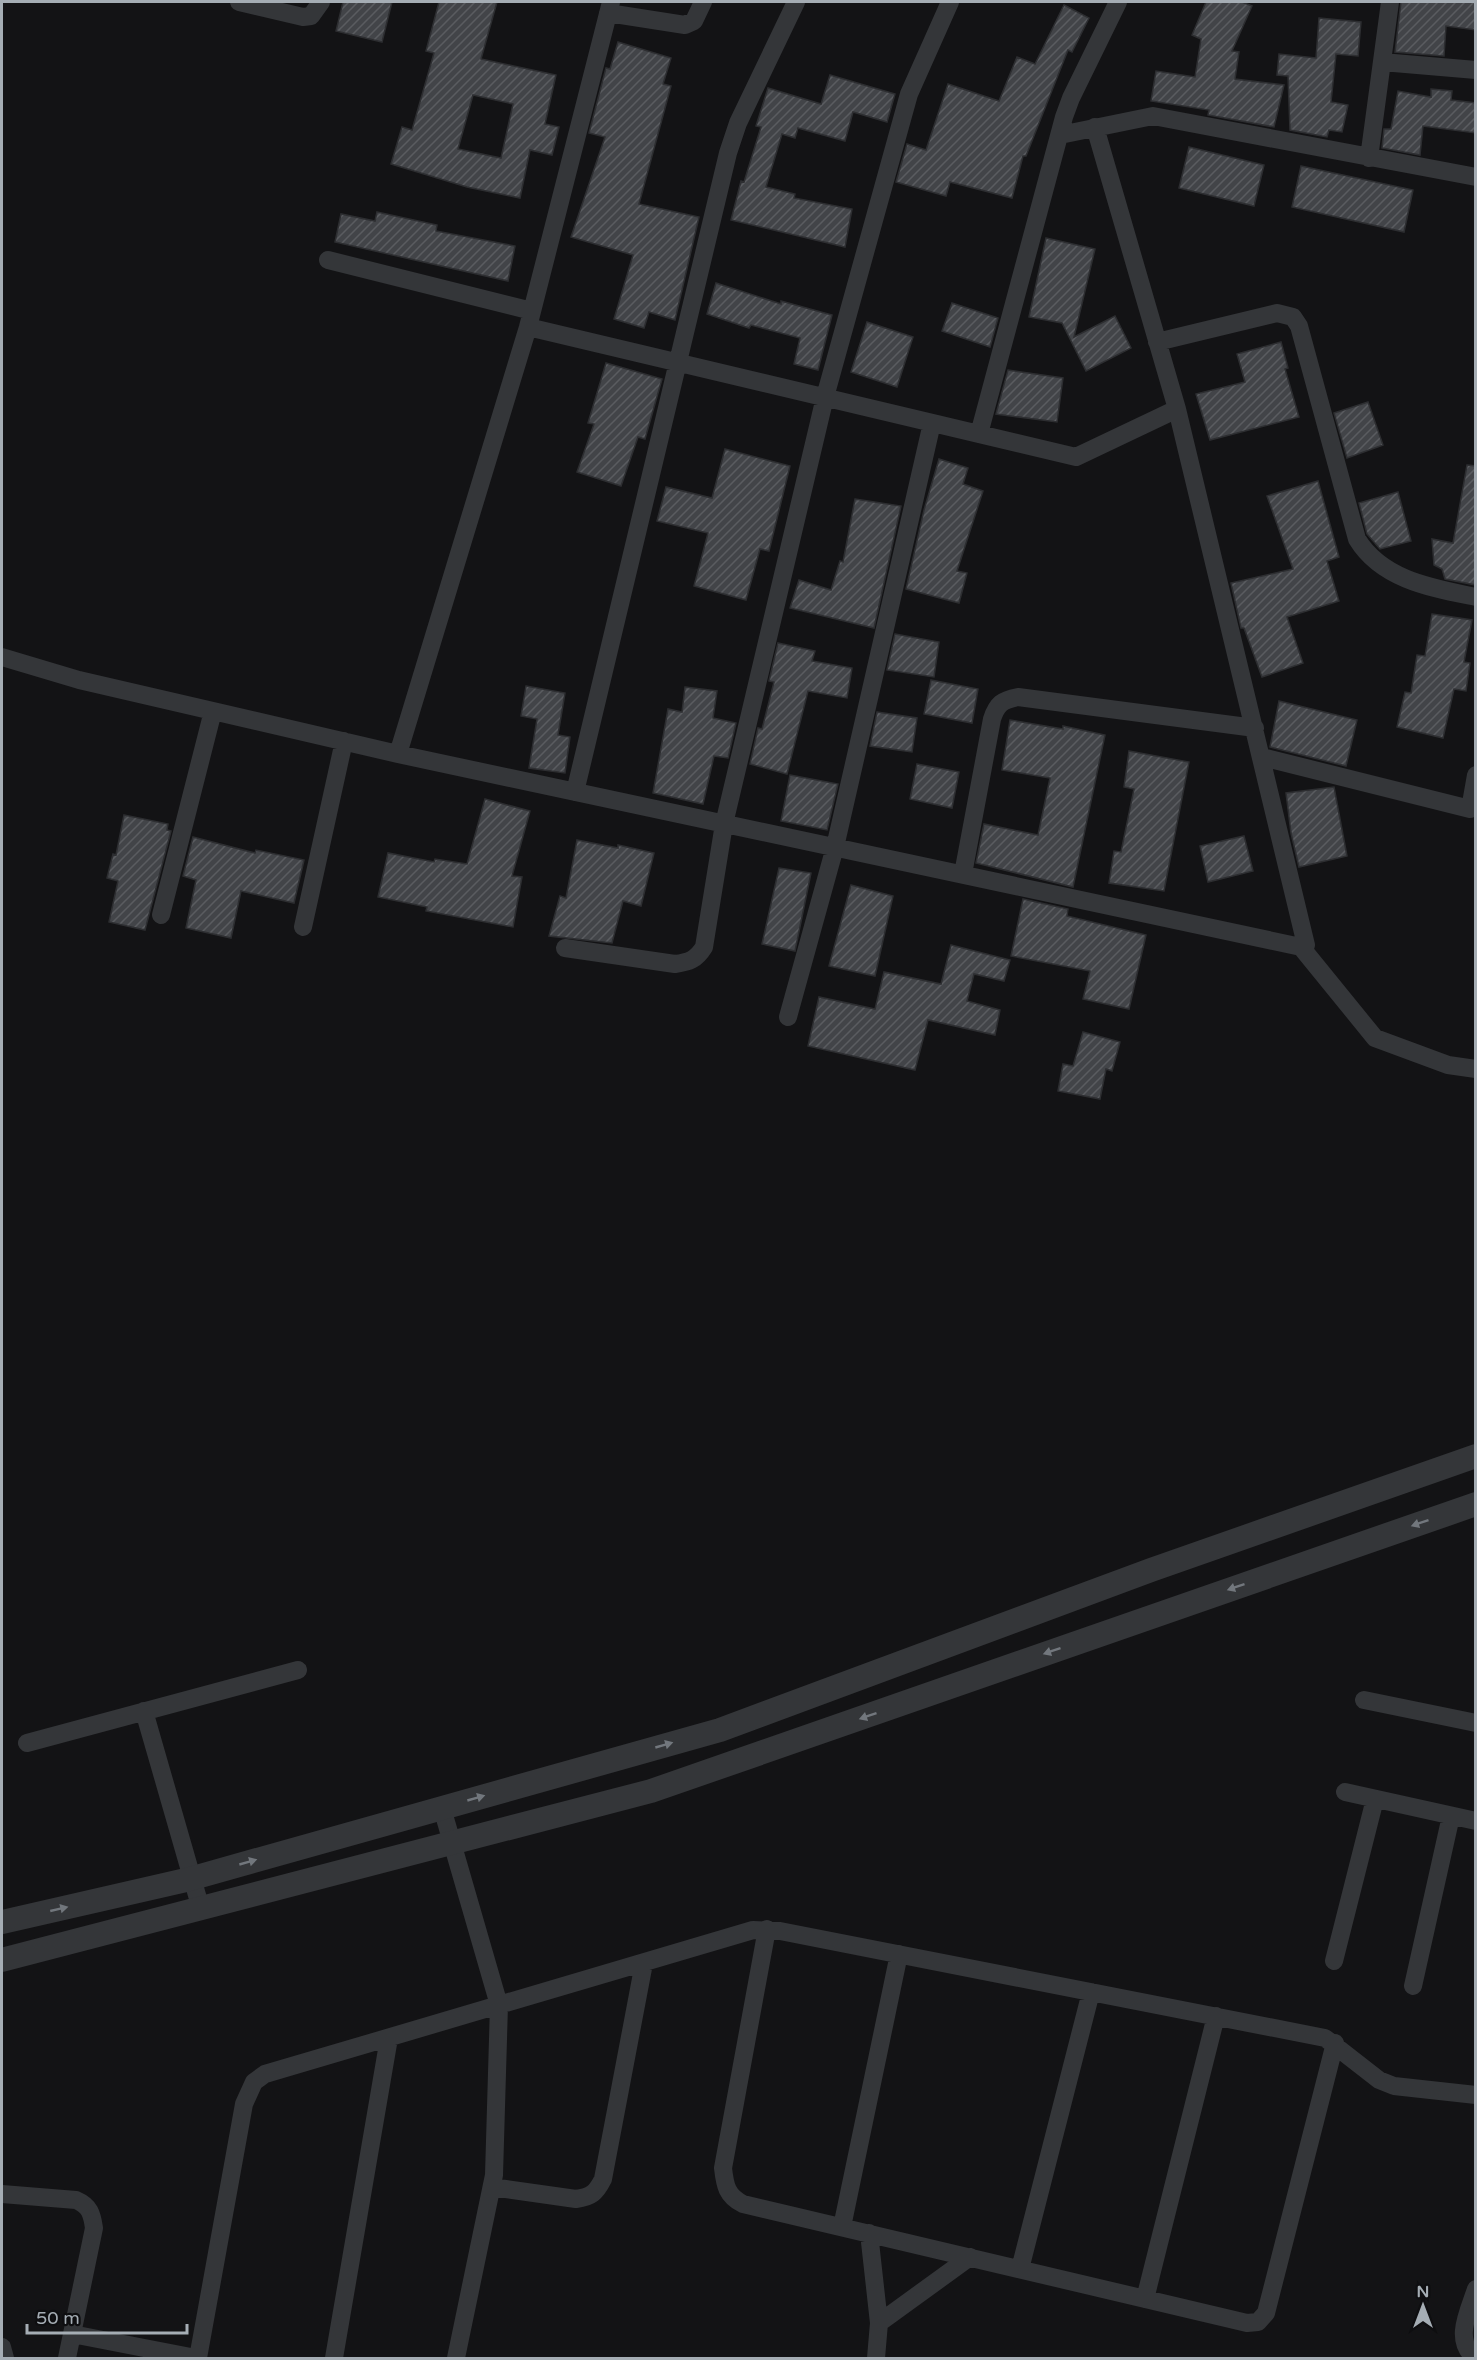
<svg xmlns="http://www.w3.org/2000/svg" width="1477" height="2360" viewBox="0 0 1477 2360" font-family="'Varela Round',sans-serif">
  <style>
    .building { fill: url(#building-hatch); stroke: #2d2e31; stroke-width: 1.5; fill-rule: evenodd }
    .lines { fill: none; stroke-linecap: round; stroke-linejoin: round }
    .minor { stroke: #343639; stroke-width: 18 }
    .tertiary { stroke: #343639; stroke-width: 24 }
    .oneway { fill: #72777d }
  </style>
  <defs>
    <pattern id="building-hatch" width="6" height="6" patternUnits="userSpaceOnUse" patternTransform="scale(1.5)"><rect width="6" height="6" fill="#424448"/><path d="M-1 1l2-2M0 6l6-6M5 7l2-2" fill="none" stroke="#5a5c60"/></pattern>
  </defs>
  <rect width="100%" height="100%" fill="#131315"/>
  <path class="building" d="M343,2h49l-10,40 -46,-11z
    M439,2h58l-16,57 75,16 -11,49 14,3 -7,28 -22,-5 -10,48 -53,-11 -76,-23 11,-37 10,3 22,-77 -8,-2zM473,95l40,9 -12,54 -43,-9z
    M1206,2h36l10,4 -20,45 7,1 -4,27 49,6 -10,42 -66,-12 1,-5 -58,-9 5,-30 39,6 6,-38 -9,-4z
    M1401,2h75v28l-30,-4 -2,30 -49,-4z
    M1064,5l25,13 -17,34 -4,-2 -42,106h-3l-11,42 -62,-16 -4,14 -50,-14 11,-38 19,6 22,-66 51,17 18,-44 18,7z
    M1319,18l42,4 -3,34 -22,-2 -5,48 17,3 -6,27 -13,-2 -2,7 -37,-7 -2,-54 -11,-1 2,-21 37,4z
    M618,42l53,16 -8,26 8,2 -32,118 60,13 -24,103 -26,-8 -5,16 -30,-9 19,-64 -62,-18 34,-100 -16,-4 17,-65 4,1z
    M830,75l65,19 -8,28 -34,-10 -8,29 -47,-13 -3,10 -13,-4 -16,53 29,7 -1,4 58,11 -7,38 -114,-27 10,-39 3,1 17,-55 -5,-1 12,-38 53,16z
    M1431,89l21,2 -1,9 25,3v30l-53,-7 -3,29 -38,-7 2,-19h7l7,-38 33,6z
    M1189,147l75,18 -10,41 -75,-18z
    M1301,166l112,24 -9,42 -112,-25z
    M377,212l60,13 -1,6 79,15 -7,35 -173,-39 6,-28 34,7z
    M1046,238l49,11 -21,88 41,-21 16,32 -45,23 -24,-48 -33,-6z
    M716,283l65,21v-3l51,14 -14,55 -24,-6 6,-26 -49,-13 -2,3 -42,-14z
    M952,303l46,15 -8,29 -48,-16z
    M867,322l46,15 -16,50 -46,-15z
    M1281,342l7,26 -3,1 14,48 -89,23 -14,-46 49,-12 -8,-28z
    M606,363l56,16 -17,60 -7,-2 -17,49 -44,-14 17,-48 -6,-1z
    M1008,370l55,8 -6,44 -61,-8z
    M1368,402l15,43 -36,13 -13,-45z
    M725,449l65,17 -21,85 -9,-2 -14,51 -52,-14 14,-53 -51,-12 9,-34 46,11z
    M939,459l29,9 -5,16 20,7 -26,80 10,2 -8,30 -53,-14 18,-79z
    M1467,465l9,1v119l-31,-6 -3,-10 -8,-4 -2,-26 21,4z
    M1318,481l21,76 -12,4 12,40 -52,16 16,46 -41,14 -18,-49h-3l-10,-45 62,-14 -26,-73z
    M1398,492l13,49 -31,8 -13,-15 -8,-31z
    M855,499l46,7 -27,122 -84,-20 9,-28 32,10 9,-29 3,1z
    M1432,614l40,6 -8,42 6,1 -4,28 -12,-2 -11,49 -46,-11 8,-35 6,1 6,-38 8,1z
    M895,634l44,8 -5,35 -47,-7z
    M778,643l37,8 -3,10 40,7 -5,30 -39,-7 -21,83 -37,-10 8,-36 4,1 12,-47 -5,-1z
    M931,680l47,9 -6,34 -48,-9z
    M526,686l39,7 -7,42 12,2 -5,36 -36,-5 8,-49 -16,-3z
    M685,687l32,4 -4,27 23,5 -8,35 -14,-2 -11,48 -50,-11 15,-84 14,3z
    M1279,701l78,19 -11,46 -76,-19z
    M877,712l40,6 -5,34 -42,-6z
    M1010,720l53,9v-3l42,9 -32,152 -97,-24 8,-39 54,11 12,-57 -48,-8z
    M1129,751l60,11 -25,129 -55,-8 5,-32 7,1 13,-63 -10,-2z
    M917,764l42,8 -7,36 -42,-9z
    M790,775l48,9 -11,46 -46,-9z
    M1334,787l13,69 -48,11 -8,-34 -5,-40z
    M485,799l45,12 -18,65 10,1 -9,50 -87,-16 1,-4 -49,-10 10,-44 46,9 1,-3 32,5z
    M124,815l44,9 -1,6 4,1 -26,99 -36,-8 9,-41 -11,-3 6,-24 3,1z
    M1244,836l9,35 -45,11 -8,-36z
    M193,837l62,16 1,-3 48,10 -10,43 -53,-12 -10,47 -45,-10 10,-48 -13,-4z
    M577,840l41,8v-3l36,8 -13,53 -18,-5 -11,42 -63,-7 11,-40 6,2z
    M779,868l32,5 -16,78 -33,-7z
    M851,885l42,11 -18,80 -46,-10z
    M1023,899l45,10 -1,7 79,19 -17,74 -46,-10 7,-28 -79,-15z
    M951,945l59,15 -6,21 -30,-7 -7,27 33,9 -5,25 -67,-15 -13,50 -107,-24 11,-49 56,12 9,-37 57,12z
    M1083,1032l37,10 -8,29 -6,-2 -6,30 -42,-8 5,-27 10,2z"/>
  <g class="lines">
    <path class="minor" d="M239,2l64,15 8,-1 10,-14
      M611,2l-83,325 548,130 101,-48 -82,-282
      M608,13l77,12 9,-4 9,-19
      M1382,62l94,8
      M1060,135l93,-19 323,61
      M1369,158l21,-156
      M328,260l204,51
      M1157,342l120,-29 16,4 6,9 58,213c25,41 75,49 119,58
      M979,434l85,-317 7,-19 47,-96
      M2,657l77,23 319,74 903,193 5,-2 -129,-536
      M398,754l130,-427
      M1262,757l208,52 6,-34
      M575,792l153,-639 10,-30 58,-121
      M963,874l29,-155c5,-15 10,-19 26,-22l237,31
      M161,915l52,-204
      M303,927l41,-186
      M1301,947l74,91 73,27 28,4
      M565,948l110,16c14,-2 21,-4 29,-17l20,-123 101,-427 84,-303 41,-92
      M788,1017l47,-170 97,-424
      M1364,1700l112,23
      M144,1711l57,198
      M27,1743l271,-73
      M1345,1792l131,29
      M442,1808l57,197 -5,170 -38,183
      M767,1929l-44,239c2,18 4,28 20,36l504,119 11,-1 8,-9 69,-270
      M1334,1961l41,-162
      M1413,1986l38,-170
      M492,2187l84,12c15,-2 20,-6 27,-20l41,-216
      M2,2194l74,6c14,6 16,14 18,28l-27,130
      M842,2227l57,-273
      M869,2233l10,90 -3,35
      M1020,2269l71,-277
      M1145,2299l71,-283
      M879,2323l91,-66
      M72,2334l124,24
      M2,2347l3,11
      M198,2358l46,-254 10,-22 11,-8 488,-144 27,1 545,107 54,42 15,6 82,9
      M334,2358l55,-320
      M1475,2358c-22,-18 -6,-47 1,-69"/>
    <path class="tertiary" d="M2,1922l184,-42 534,-150 431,-160 325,-114
      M2,1960l649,-169 825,-287"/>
  </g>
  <defs><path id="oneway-solid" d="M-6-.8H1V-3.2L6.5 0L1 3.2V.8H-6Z" transform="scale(1.5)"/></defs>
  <g class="oneway">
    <use href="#oneway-solid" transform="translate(1420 1523) rotate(161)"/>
    <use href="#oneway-solid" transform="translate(1236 1587) rotate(161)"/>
    <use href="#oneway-solid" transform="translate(1052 1651) rotate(161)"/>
    <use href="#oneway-solid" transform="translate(868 1716) rotate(161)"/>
    <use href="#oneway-solid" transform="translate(664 1745) rotate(-16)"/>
    <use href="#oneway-solid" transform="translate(476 1798) rotate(-16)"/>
    <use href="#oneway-solid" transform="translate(248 1862) rotate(-16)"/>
    <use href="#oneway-solid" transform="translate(59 1909) rotate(-13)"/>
  </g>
  <rect width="1477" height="2360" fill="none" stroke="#a5adb4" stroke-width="6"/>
  <g transform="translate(1423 2306)" stroke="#0e0e10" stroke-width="4.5" paint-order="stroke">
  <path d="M0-4.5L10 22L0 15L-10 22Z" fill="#a5adb4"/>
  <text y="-9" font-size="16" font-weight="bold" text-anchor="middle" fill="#a5adb4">N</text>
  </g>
  <path d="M27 2324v9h160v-9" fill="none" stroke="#a5adb4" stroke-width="3"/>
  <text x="36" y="2324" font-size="18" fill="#a5adb4" stroke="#0e0e10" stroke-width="4.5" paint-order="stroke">50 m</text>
</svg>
